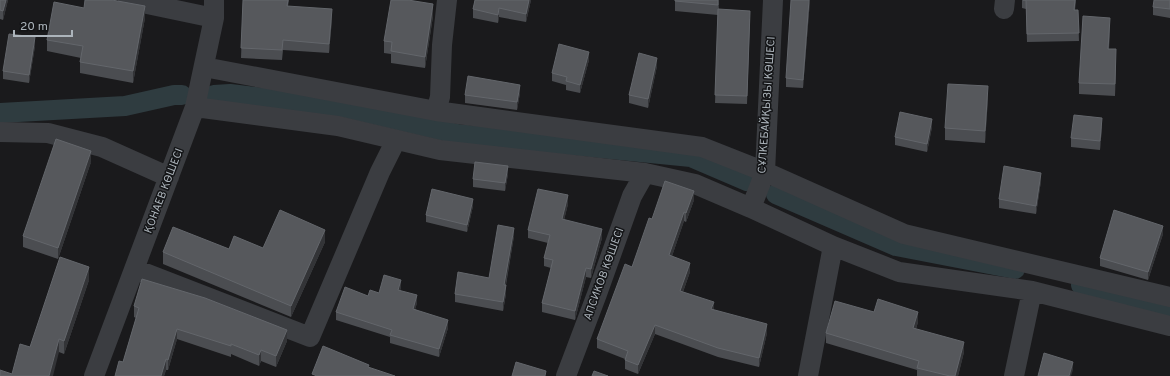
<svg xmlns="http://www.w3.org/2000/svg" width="1170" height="376" viewBox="0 0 1170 376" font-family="Overpass,sans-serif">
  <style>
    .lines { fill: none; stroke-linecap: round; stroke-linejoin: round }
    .canal { stroke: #2f3c40; stroke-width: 20 }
    .street { stroke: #3b3d41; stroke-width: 20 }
    .wall { fill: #4b4d51 }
    .shaded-wall { fill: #333437 }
    .building { fill: #56585c; stroke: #63666b }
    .labels { text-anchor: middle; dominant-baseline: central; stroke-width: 3; stroke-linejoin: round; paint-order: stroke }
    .street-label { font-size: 11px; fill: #acb4bb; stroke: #141517 }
  </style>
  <rect width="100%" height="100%" fill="#1a1a1c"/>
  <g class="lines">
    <path class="canal" d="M214,95l16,-1 112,13 115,27 234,23 56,24
      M0,113l125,-7 49,-11h8
      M776,194l120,52 119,23
      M1081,285l89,25"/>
    <path class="street" d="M128,0l86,18
      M1004,9l1,-9
      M204,67l232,44 266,36 63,25 139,62 266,63
      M195,107l143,19 102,24 205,23 50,11 56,24 82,38 66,26 133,19 138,35
      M436,111l4,-14 2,-52 5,-45
      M0,132l48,1 54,14 67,30
      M751,208l14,-36 8,-172
      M135,269l175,68 70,-165 16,-32
      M94,376l101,-269 19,-89v-18
      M566,376l31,-82 35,-98 13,-23
      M808,376l25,-130
      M1014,376l18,-85"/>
  </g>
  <path class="wall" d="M0,0h8l-5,20 -3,-1z
    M243,0h46l-1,6 44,13 -3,34 -46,-3 -1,10 -41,-2z
    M475,0h56l-5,22 -27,-5 -1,6 -25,-5v-9z
    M675,0h44v9l31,10 -3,85 -32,-1 3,-88 -43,-4z
    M810,0l-7,88 -17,-1v-9z
    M1022,0h54l-1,10h3l1,31 -52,1 -1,-33 -4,-1z
    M1170,0v18l-17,-3v-8z
    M84,8l61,10 -12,65 -53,-10v-11l1,-4 -34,-7v-11z
    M433,16l-8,52 -34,-5v-9l-7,-1v-12z
    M1110,29l-1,20 7,12 -1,35 -36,-2v-11z
    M35,46l-6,37 -26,-4v-8z
    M589,60l-9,33 -14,-3v-5l-14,-4v-8z
    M657,66l-9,42 -19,-5v-8z
    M520,93l-3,17 -52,-7v-8z
    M988,98l-3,45 -40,-3v-12z
    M932,127l-5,25 -32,-7v-8z
    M1102,127l-2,23 -29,-3v-9z
    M91,162l-33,97 -35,-12v-11z
    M508,174l-3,17 -32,-4v-8z
    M1041,181l-5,33 -37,-6v-9z
    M694,200l-8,22 -2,-1 -12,35 18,16 -7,20 31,18 53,23 -8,34 -41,-10 -63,-23 -17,40 -13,-5v-10l-28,-11v-9l35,-72 20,-48z
    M568,204l-4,16 38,18 -11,40 -5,-1 -11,43 -33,-8v-9l9,-35 -7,-2v-8l4,-15 -20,-5v-8z
    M473,206l-6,26 -41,-10v-7z
    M1163,234l-15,46 -48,-14v-8z
    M514,236l-8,49v9l-3,17 -48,-9v-8l34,-16z
    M325,242l-34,75 -128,-53v-12l100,-4z
    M89,280l-25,74 -5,-2 -29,-5z
    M401,288l-1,2 17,13 -2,6 33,19 -9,29 -49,-14v-6l-54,-17v-8l32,-16z
    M134,306l153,35 -11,26 -15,-6 -2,5 -28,-12v3l-54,-18 -9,31h-2l-2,6h-49l8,-14 13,-44 -2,-1z
    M874,312l44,10 -2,7 48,23 -6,24h-41v-6l-91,-27v-10z"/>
  <path class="shaded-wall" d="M6,0h2l-5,20v-9z
    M529,0h2l-5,22v-8z
    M718,0h1l-1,15z
    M809,0h1l-7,88v-8z
    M433,4v12l-8,52v-11z
    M145,6v12l-12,65v-12z
    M499,8v9l-1,6v-8z
    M332,9v10l-3,34v-9z
    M1110,18v11l-2,31v-11z
    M35,37v9l-6,37v-8z
    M1116,49v12l-1,35v-12z
    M589,52v8l-9,33v-8z
    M657,58v8l-9,42v-9z
    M520,85v8l-3,17v-8z
    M988,86v12l-3,45v-12z
    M1102,118v9l-2,23v-9z
    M932,119v8l-5,25v-8z
    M91,151v11l-33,97v-11z
    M508,166v8l-3,17v-8z
    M1041,173v8l-5,33v-8z
    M694,191v9l-8,22v-9z
    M568,195v9l-6,24v-9z
    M473,199v7l-6,26v-7z
    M684,212v9l-15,44v-10z
    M1163,226v8l-15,46v-8z
    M514,228v8l-10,58v-9z
    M602,229v9l-11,40v-9z
    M325,230v12l-34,75v-11z
    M690,263v9l-10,28v-9z
    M89,267v13l-25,74v-13z
    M586,268v9l-11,43v-9z
    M401,280v8l-3,10v-8z
    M506,285v9l-3,17v-9z
    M417,295v8l-4,14v-8z
    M714,302v9l-3,-2z
    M918,312v10l-5,16v-10z
    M448,320v8l-9,29v-8z
    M767,324v9l-8,34v-9z
    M655,325v9l-17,40v-9z
    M177,329v10l-9,31v-10z
    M287,330v11l-11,26v-11z
    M59,339v13l-6,24h-4z
    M964,342v10l-6,24h-3z
    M261,350v11l-2,5v-11z
    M166,359v11l-2,6h-3z
    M1073,362v8l-2,6h-2z"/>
  <path class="building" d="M0,0h6l-3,11 -3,-1z
    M85,0h27l33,6 -12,65 -53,-9 3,-16 -36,-6 7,-38 30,6z
    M243,0h45l-1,6 45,3 -3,35 -46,-4 -1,10 -41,-2z
    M391,0h17l25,4 -8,53 -34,-6 1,-9 -8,-1z
    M475,0h54l-3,14 -27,-6 -1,7 -25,-6z
    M675,0h43v5l-43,-4z
    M791,0h18l-6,80 -17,-2z
    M1023,0h52l-1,10h4l1,23 -52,1 -1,-34z
    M1154,0h16v9l-17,-2z
    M718,9l32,2 -3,85 -32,-1z
    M1083,16l27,2 -2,31h8l-1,35 -36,-1z
    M9,34l26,3 -6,38 -26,-4z
    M559,44l30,8 -9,33 -14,-4 1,-4 -15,-4z
    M639,53l18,5 -9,41 -19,-4z
    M468,76l52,9 -3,17 -52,-7z
    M948,84l40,2 -3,45 -40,-3z
    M900,112l32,7 -5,25 -32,-7z
    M1074,115l28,3 -2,23 -29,-3z
    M56,139l35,12 -33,97 -35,-12z
    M475,162l33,4 -3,17 -32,-4z
    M1004,166l37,7 -5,33 -37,-7z
    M665,181l29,10 -8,22 -2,-1 -15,43 21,8 -10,28 34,11 -3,7 56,15 -8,34 -41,-10 -63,-23 -17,40 -13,-5 3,-9 -31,-12 28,-75 7,3 17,-49 3,1z
    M432,189l41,10 -6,26 -41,-10z
    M538,189l30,6 -6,24 40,10 -11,40 -5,-1 -11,43 -33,-8 11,-43 -9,-2 6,-23 -22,-5z
    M280,210l45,20 -34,76 -128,-54 10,-25 56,22 5,-13 29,12z
    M1114,210l49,16 -15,46 -48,-14z
    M498,225l16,3 -10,57h2l-3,17 -48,-8 3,-22 31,6z
    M60,257l29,10 -25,74 -5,-2 -10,37h-49v-6l12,4 8,-30 10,3z
    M384,275l17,5 -3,10 19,5 -4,14 35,11 -9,29 -49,-14 2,-5 -56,-18 9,-25 23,9 2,-6 9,3z
    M142,279l63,19 82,32 -11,26 -15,-6 -2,5 -28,-11v2l-54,-17 -9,31 -2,-1 -5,17h-46l4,-15 4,1 16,-54 -5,-2z
    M878,299l40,13 -5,16 51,14 -9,34h-5l-33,-8 2,-7 -93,-28 9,-32 39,11z
    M323,346l46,19 -1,2 27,9h-78l-5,-2z
    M1044,353l29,9 -4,14h-31z
    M516,362l30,9 -1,5h-33z
    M594,371l14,5h-16z"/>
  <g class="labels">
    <g class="street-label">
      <text transform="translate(767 105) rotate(-86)">СҰЛКЕБАЙҚЫЗЫ КӨШЕСІ</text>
      <text transform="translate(164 191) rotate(-69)">ҚОНАЕВ КӨШЕСІ</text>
      <text transform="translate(604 274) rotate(-70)">АПСИКОВ КӨШЕСІ</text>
    </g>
  </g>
  <path d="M14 30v6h58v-6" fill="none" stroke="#acb4bb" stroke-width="2"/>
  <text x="20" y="30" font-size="12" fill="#acb4bb" stroke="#141517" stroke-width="3" paint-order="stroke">20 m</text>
</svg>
